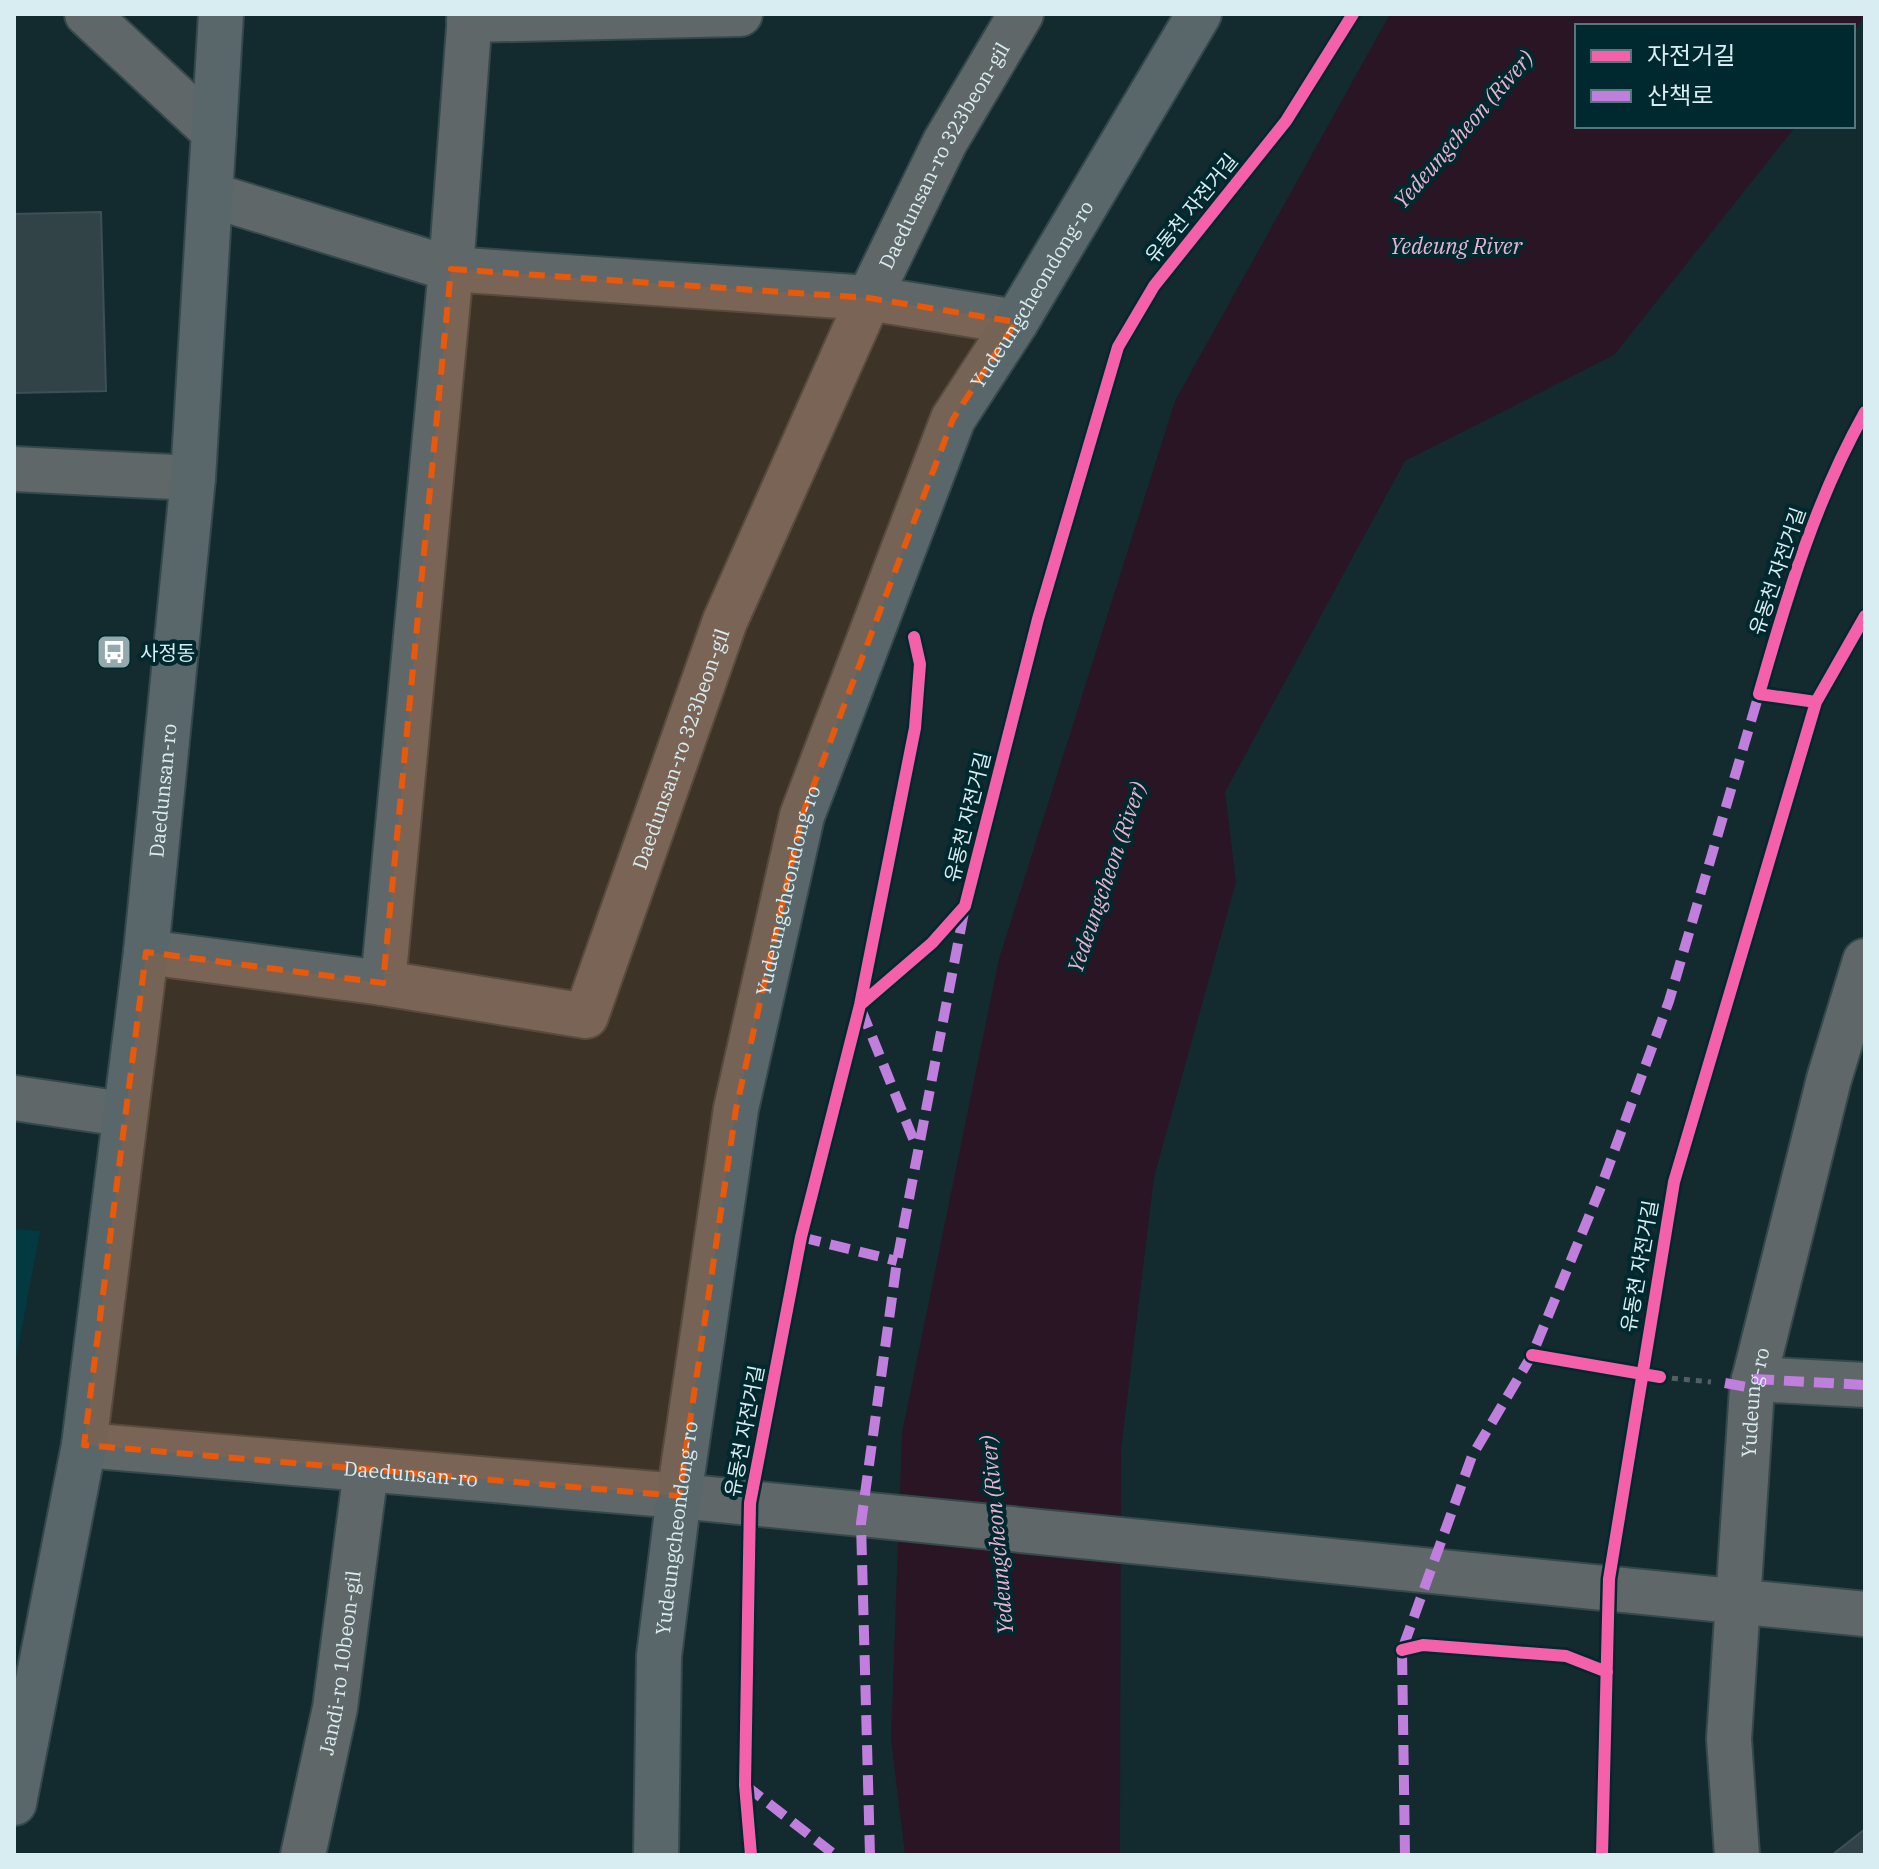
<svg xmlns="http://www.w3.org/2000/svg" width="1879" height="1869" viewBox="0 0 1879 1869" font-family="'IBM Plex Serif','Noto Sans KR',serif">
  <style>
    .built { fill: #033a41 }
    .water { fill: #291523 }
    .building { fill: #314347; stroke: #3e5054; stroke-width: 2 }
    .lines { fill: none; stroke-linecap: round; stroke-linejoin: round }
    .minor-casing { stroke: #35484c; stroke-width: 48 }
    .major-casing { stroke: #35484c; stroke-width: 48 }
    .path { stroke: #536062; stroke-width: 5; stroke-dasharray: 6 6; stroke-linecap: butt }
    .minor { stroke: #5f6769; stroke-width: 44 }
    .major { stroke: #59676a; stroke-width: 44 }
    .quiet { stroke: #c07fdc; stroke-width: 10; stroke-dasharray: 20 10; stroke-linecap: butt }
    .cycleway-casing { stroke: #00292f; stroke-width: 17 }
    .cycleway { stroke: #f560ab; stroke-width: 12 }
    .marked { fill: #e8590c; fill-opacity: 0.2; stroke: #e8590c; stroke-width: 6; stroke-dasharray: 16 10; stroke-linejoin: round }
    .labels { text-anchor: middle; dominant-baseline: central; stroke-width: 8; stroke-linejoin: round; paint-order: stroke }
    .street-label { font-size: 20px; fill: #d8edf1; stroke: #00292f }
    .poi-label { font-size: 20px; fill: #d8edf1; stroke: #00292f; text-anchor: start }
    .water-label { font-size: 22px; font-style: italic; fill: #eab3d3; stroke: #00292f }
  </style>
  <rect width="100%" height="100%" fill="#132b2f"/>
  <path class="built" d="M14,1229l26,2 -26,138z"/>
  <path class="water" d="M1390,14h475l-12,20v-8h-276v100h219l-182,229 -209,106 -180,331 11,90 -82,295 -33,273 -1,405h-215l-14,-116 11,-306 97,-474 176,-558z"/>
  <path class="building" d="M101,212l5,179 -92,2v-179z
    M1865,1829v26h-33z"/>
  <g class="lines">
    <defs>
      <g id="minor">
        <path d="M87,14l127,118"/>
        <path d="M469,20l271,-6"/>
        <path d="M211,195l240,74 418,29 147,24"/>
        <path d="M14,469l179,9"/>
        <path id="s1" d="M146,952l237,31 203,33 139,-395 144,-323 76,-156 76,-128"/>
        <path d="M383,983l68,-714 19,-255"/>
        <path d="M14,1098l109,16"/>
        <path d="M1754,1379l111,6"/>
        <path id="s2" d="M84,1445l595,51 1186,118"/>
        <path id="s3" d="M303,1855l32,-147 31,-238"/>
        <path id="s4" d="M1737,1855l-8,-116 23,-351 77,-309 36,-118"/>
      </g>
      <g id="major">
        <path id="s5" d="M14,1803l70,-358 62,-493 47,-474 28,-464"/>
        <path id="s6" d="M656,1855l3,-199 20,-160 57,-387 66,-293 151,-397 63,-97 183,-308"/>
      </g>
    </defs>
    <use href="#minor" class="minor-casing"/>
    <use href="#major" class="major-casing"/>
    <path class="path" d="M1660,1377l51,5"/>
    <use href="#minor" class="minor"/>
    <use href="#major" class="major"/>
    <path class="quiet" d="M861,1009l55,137
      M801,1237l96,24
      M1754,1379l111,6
      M1725,1383l27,5
      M745,1785l90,70
      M870,1855l-9,-332 36,-262 67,-349
      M1405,1855l-3,-205 70,-194 60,-101 69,-168 68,-186 90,-307"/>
    <defs>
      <path id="cycleway" d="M1816,702l-57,-8c28,-98 56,-193 106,-282
        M860,1005l72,-62 33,-37 73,-287 80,-272 36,-61 132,-165 67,-107
        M1532,1355l128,22
        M1402,1650l21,-5 143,11 41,16
        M751,1855l-6,-70 5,-282 51,-266 59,-232 55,-277 5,-64 -6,-27
        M1602,1855l7,-276 65,-397 142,-480 49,-86"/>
    </defs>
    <use href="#cycleway" class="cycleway-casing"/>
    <use href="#cycleway" class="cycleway"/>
  </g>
  <path class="marked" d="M451,269l418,29 147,24 -63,97 -151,397 -66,293 -57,387 -595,-51 62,-493 237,31z"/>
  <defs>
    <symbol id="bus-square" viewBox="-11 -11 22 22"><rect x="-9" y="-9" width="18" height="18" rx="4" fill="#93a9ad" stroke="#00292f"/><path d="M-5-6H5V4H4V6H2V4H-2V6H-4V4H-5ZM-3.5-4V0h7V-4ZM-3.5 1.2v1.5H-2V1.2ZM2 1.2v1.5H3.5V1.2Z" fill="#fff"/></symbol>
  </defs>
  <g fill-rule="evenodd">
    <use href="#bus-square" x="94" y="632" width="40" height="40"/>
  </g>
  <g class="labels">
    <g class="street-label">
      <text stroke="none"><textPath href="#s1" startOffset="1378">Daedunsan-ro 323beon-gil</textPath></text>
      <text transform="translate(1191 208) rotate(-51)">유동천 자전거길</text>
      <text stroke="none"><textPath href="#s6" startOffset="1624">Yudeungcheondong-ro</textPath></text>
      <text transform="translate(1777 571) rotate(-71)">유동천 자전거길</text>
      <text stroke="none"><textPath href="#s1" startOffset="728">Daedunsan-ro 323beon-gil</textPath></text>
      <text stroke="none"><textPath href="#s5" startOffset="1024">Daedunsan-ro</textPath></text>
      <text transform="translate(967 817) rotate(-76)">유동천 자전거길</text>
      <text stroke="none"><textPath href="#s6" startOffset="976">Yudeungcheondong-ro</textPath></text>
      <text transform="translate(1639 1266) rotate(-80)">유동천 자전거길</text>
      <text stroke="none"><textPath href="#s4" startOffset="454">Yudeung-ro</textPath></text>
      <text transform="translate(744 1431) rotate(-79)">유동천 자전거길</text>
      <text stroke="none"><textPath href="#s2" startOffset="328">Daedunsan-ro</textPath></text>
      <text stroke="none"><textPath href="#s6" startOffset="328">Yudeungcheondong-ro</textPath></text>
      <text stroke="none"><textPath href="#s3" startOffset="196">Jandi-ro 10beon-gil</textPath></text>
    </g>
    <g class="poi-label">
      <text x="140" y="652">사정동</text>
    </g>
    <g class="water-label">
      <text transform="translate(1463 129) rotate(-49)">Yedeungcheon (River)</text>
      <text x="1456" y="245">Yedeung River</text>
      <text transform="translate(1106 877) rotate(-71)">Yedeungcheon (River)</text>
      <text transform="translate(996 1535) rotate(-95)">Yedeungcheon (River)</text>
    </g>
  </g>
  <rect width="1879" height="1869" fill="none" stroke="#d8edf1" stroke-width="32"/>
  <rect x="1575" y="24" width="280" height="104" fill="#00292f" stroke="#56777d" stroke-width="2"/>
  <rect x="1591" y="50" width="40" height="12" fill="#f560ab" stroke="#56777d" stroke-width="2"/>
  <text x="1647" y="64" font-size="24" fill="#d8edf1">자전거길</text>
  <rect x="1591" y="90" width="40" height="12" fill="#c07fdc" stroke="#56777d" stroke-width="2"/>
  <text x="1647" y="104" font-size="24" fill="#d8edf1">산책로</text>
</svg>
